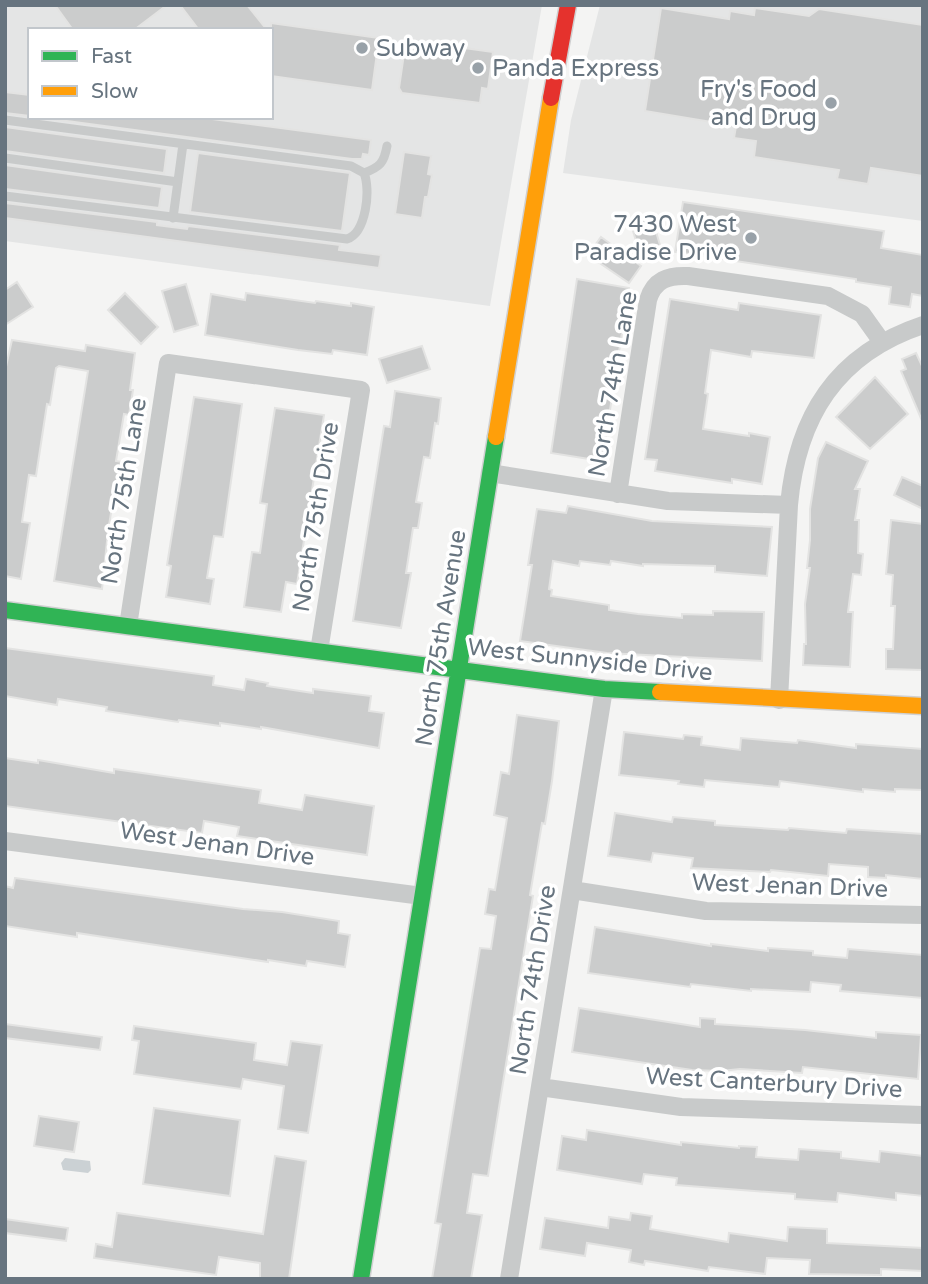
<svg xmlns="http://www.w3.org/2000/svg" width="928" height="1284" viewBox="0 0 928 1284" font-family="'Varela Round',sans-serif">
  <style>
    .built { fill: #e4e5e5; fill-rule: evenodd }
    .water { fill: #cbd1d4 }
    .building { fill: #cbcccc; stroke: #e3e3e2; stroke-width: 2 }
    .lines { fill: none; stroke-linecap: round; stroke-linejoin: round }
    .fast-casing { stroke: #d0d0d1; stroke-width: 19 }
    .slow-casing { stroke: #d0d0d1; stroke-width: 19 }
    .jam-casing { stroke: #d0d0d1; stroke-width: 19 }
    .lane { stroke: #c8caca; stroke-width: 9 }
    .street { stroke: #c8caca; stroke-width: 18 }
    .fast { stroke: #30b455; stroke-width: 16 }
    .slow { stroke: #ff9f0a; stroke-width: 16 }
    .jam { stroke: #e5322d; stroke-width: 16 }
    .poi-dot { fill: #98a1a8; stroke: #fff; stroke-width: 2.5 }
    .labels { text-anchor: middle; dominant-baseline: central; stroke-width: 7; stroke-linejoin: round; paint-order: stroke }
    .poi-label { font-size: 24px; fill: #67747f; stroke: #fff; text-anchor: start }
    .street-label { font-size: 24px; fill: #67747f; stroke: #fff }
  </style>
  <rect width="100%" height="100%" fill="#f4f4f3"/>
  <path class="built" d="M5,5h537l-52,301 -485,-65zM30,30h241v87h-241z
    M600,5h323v216l-360,-48 8,-53z"/>
  <path class="water" d="M65,1158l25,3 1,9 -3,3 -25,-3 -2,-7z"/>
  <path class="building" d="M55,5h112l-33,25h-61z
    M180,5h67l20,25h-68z
    M661,8l68,11 1,-8 24,4 1,-7 54,8 10,-7 104,16v151l-52,-8 -3,16 -31,-5 2,-9 -85,-13 2,-16 -22,-3 2,-12 -91,-15z
    M271,23l108,15 -7,52 -101,-14z
    M406,40l87,12 -5,37 -6,-1 -2,15 -78,-10 -3,-5z
    M5,92l25,3v21l-25,-3z
    M37,117h160l174,23 -2,15 -6,-1 -1,5h-10z
    M5,127l162,22 -3,24 -159,-22z
    M404,152l27,4 -3,18 4,1 -4,22h-3l-3,21 -27,-4z
    M198,153l152,20 -8,58 -152,-19z
    M5,165l157,22 -3,21 -154,-19z
    M683,202l201,29 -3,17 42,7v41l-11,-2 -2,13 -21,-3 2,-17 -35,-5v-3l-181,-27z
    M5,203l152,19v3l30,4 1,-3 152,19 -1,5 42,5 -2,13 -374,-50z
    M651,215l12,40 -21,6 -12,-40z
    M601,237l40,29 -12,17 -41,-28z
    M577,279l52,9 -27,173 -51,-8z
    M17,282l16,25 -28,18v-35z
    M186,284l12,41 -24,7 -12,-41z
    M125,293l33,34 -17,17 -33,-34z
    M246,293l69,10 1,-2 35,5v-3l23,4 -7,48 -34,-5 -1,4 -34,-4 -93,-15 6,-41 34,6z
    M670,299l68,11 1,-7 82,12 -7,43 -62,-7 -1,6 -40,-7 -6,43 3,1 -5,35 46,7v-3l21,4 -8,47 -30,-5v4l-77,-12 2,-11 -12,-1z
    M12,340l73,11 1,-6 49,8 -5,37h3l-4,25 -5,-1 -8,47 6,1 -4,25h-3l-7,45 -6,57 -48,-8 34,-210 -29,-5 -3,2 -6,37 -3,-1 -11,72 -7,-1 -7,47 8,1 -9,56 -16,-3v-205z
    M422,346l8,23 -43,14 -8,-24z
    M916,353l7,15v55l-22,-52 5,-2 -4,-10z
    M875,377l33,37 -38,35 -34,-32z
    M395,391l46,7 -3,26 -3,-1 -5,35 -6,-1 -8,45 6,1 -4,25h-5l-7,45h5l-10,55 -48,-7 31,-195 6,1z
    M194,397l48,7 -19,133 -9,-1 -7,42 7,1 -4,25 -44,-7 5,-31 -4,-1z
    M275,408l49,7 -27,169 -11,-2 -5,30 -37,-5 8,-55 8,1 7,-49 -7,-1z
    M826,442l42,19 -13,28h5l-5,31h4l-1,33 5,1 -2,21 -8,-1 -5,38h5l-3,55 -47,-2 1,-21h2l-1,-40 5,-36h-3l3,-28v-31l8,-51z
    M902,477l21,9v23l-29,-14z
    M568,506l84,15 120,6 -5,49 -52,-4v-6l-72,-2v2l-32,-5 -1,4 -30,-4 -1,5 -26,-5 -4,28 3,1 -1,6 58,9v5l29,4 44,4v-4l31,1v-4l51,1 -2,49 -155,-8 -87,-12 12,-76h-4l9,-56 29,4z
    M891,520l32,4v146l-37,-1v-20h7l2,-43h-4l2,-31 -7,-1z
    M5,648l209,28 -1,9 31,5 2,-11 22,4 -1,3 46,7v-4l58,7 -2,15 15,2 -5,35 -118,-21v2l-41,-6v3l-41,-6 -1,2 -72,-11 1,-4 -49,-8 -1,6 -52,-9z
    M517,715l42,6 -7,60 -7,43 -3,-1 -12,72 3,1 -45,280 -15,-2 -6,39 15,2 -11,64h-39l9,-55 -6,-1 45,-275 11,1 5,-33 -11,-2 4,-25 6,1 12,-72 -13,-3 7,-43 8,2z
    M624,732l59,7 1,-4 18,2 -1,8 39,5 1,-12 56,5 1,-3 58,8v-4l67,5v41l-28,-1v3l-32,-3v3l-83,-11 -1,6 -74,-7 -1,7 -26,-3 1,-3 -60,-6z
    M5,758l33,5v-3l76,13v-4l147,21 -2,13 43,7 3,-15 69,11 -7,49 -130,-19 2,-9 -35,-6 -2,12 -197,-27z
    M615,813l57,9 1,-5 42,4v4l73,5 1,-2 57,5 1,-4 76,5v45l-37,-4v3l-18,-1v-10l-39,-3 -1,12 -57,-6 -1,2 -79,-4 2,-10 -40,-5 -2,9 -43,-6z
    M15,878l228,31 39,3 57,9 -1,12 12,2 -5,32 -38,-6 -1,5 -38,-6v2l-191,-29v4l-72,-11v-40l8,2z
    M595,927l116,19v-2l57,7v-3l45,3v4l34,3 1,-9 75,6v43l-83,-7 1,-6 -30,-3 -1,10 -59,-3v2l-60,-7 -1,3 -102,-14z
    M579,1008l121,19v-9l15,1v5l90,6 71,8v-6l45,3 -3,44 -115,-12 -1,6 -62,-4 -19,2 -29,-1 -120,-18z
    M5,1024l97,13 -2,13 -95,-12z
    M134,1026l122,17 -2,17 33,5 4,-24 31,4 -14,88 -30,-4 6,-43 -41,-7 -2,10 -107,-15 5,-33 -7,-1z
    M154,1108l86,12 -10,76 -87,-12z
    M39,1116l40,6 -5,30 -40,-6z
    M587,1130l94,15v-3l58,6v-2l18,1 -1,10 42,3 1,-11 42,3v6l38,4 1,-11 43,5v40l-27,-3v7l-58,-7 -1,9 -42,-3v-5l-119,-9 1,-7 -33,-4 -2,10 -85,-14 5,-34 24,4z
    M275,1156l31,5 -17,118h-29v-16l-41,-6 -3,18 -122,-17 2,-14 16,3 5,-34 146,21z
    M631,1213l21,3 -2,13 78,13 1,-9 58,8 1,-14 39,2v14l96,5v23l-42,-2v6l-72,-1 1,-14 -43,-2 -2,16 -56,-7 -1,4 -63,-10 -1,4 -15,-3 2,-12 -44,-7 -2,13 -45,-7 5,-31 63,10 1,-11 21,3z
    M5,1219l63,9 -2,13 -61,-8z"/>
  <g class="lines">
    <defs>
      <path id="fast" d="M5,610l599,79 56,3
        M361,1279l135,-842"/>
      <path id="slow" d="M496,437l55,-339
        M660,692l263,14"/>
      <path id="jam" d="M551,98l17,-93"/>
    </defs>
    <use href="#fast" class="fast-casing"/>
    <use href="#slow" class="slow-casing"/>
    <use href="#jam" class="jam-casing"/>
    <path class="lane" d="M5,120l346,46 13,7c7,17 2,60 -17,66l-342,-43
      M5,158l173,24
      M364,173c16,-6 20,-10 23,-27
      M173,218l10,-74"/>
    <path class="street" d="M490,473l178,28 121,4
      M618,494l30,-194c6,-20 20,-25 40,-24l140,20 34,18 20,28
      M128,626l40,-263 193,27 -42,261
      M779,700l10,-195c8,-88 47,-151 134,-180
      M5,841l417,55
      M572,890l134,21 217,4
      M540,1087l141,20 242,8
      M509,1279l95,-590"/>
    <use href="#fast" class="fast"/>
    <use href="#slow" class="slow"/>
    <use href="#jam" class="jam"/>
  </g>
  <g class="poi-dot">
    <circle cx="362" cy="48" r="7"/>
    <circle cx="478" cy="68" r="7"/>
    <circle cx="831" cy="103" r="7"/>
    <circle cx="751" cy="238" r="7"/>
  </g>
  <g class="labels">
    <g class="poi-label">
      <text x="376" y="48">Subway</text>
      <text x="492" y="68">Panda Express</text>
      <text x="817" y="89" text-anchor="end">Fry's Food<tspan x="817" dy="28">and Drug</tspan></text>
      <text x="737" y="224" text-anchor="end">7430 West<tspan x="737" dy="28">Paradise Drive</tspan></text>
    </g>
    <g class="street-label">
      <text transform="translate(613 384) rotate(-80)">North 74th Lane</text>
      <text transform="translate(124 491) rotate(-81)">North 75th Lane</text>
      <text transform="translate(316 517) rotate(-81)">North 75th Drive</text>
      <text transform="translate(441 638) rotate(-81)">North 75th Avenue</text>
      <text transform="translate(590 660) rotate(6)">West Sunnyside Drive</text>
      <text transform="translate(217 844) rotate(8)">West Jenan Drive</text>
      <text transform="translate(790 886) rotate(2)">West Jenan Drive</text>
      <text transform="translate(533 980) rotate(-81)">North 74th Drive</text>
      <text transform="translate(774 1083) rotate(3)">West Canterbury Drive</text>
    </g>
  </g>
  <rect width="928" height="1284" fill="none" stroke="#67747f" stroke-width="14"/>
  <rect x="28" y="28" width="245" height="91" fill="#ffffff" stroke="#c2c7cc" stroke-width="2"/>
  <rect x="42" y="51" width="35" height="10" fill="#30b455" stroke="#c2c7cc" stroke-width="2"/>
  <text x="91" y="63" font-size="21" fill="#67747f">Fast</text>
  <rect x="42" y="86" width="35" height="10" fill="#ff9f0a" stroke="#c2c7cc" stroke-width="2"/>
  <text x="91" y="98" font-size="21" fill="#67747f">Slow</text>
</svg>
